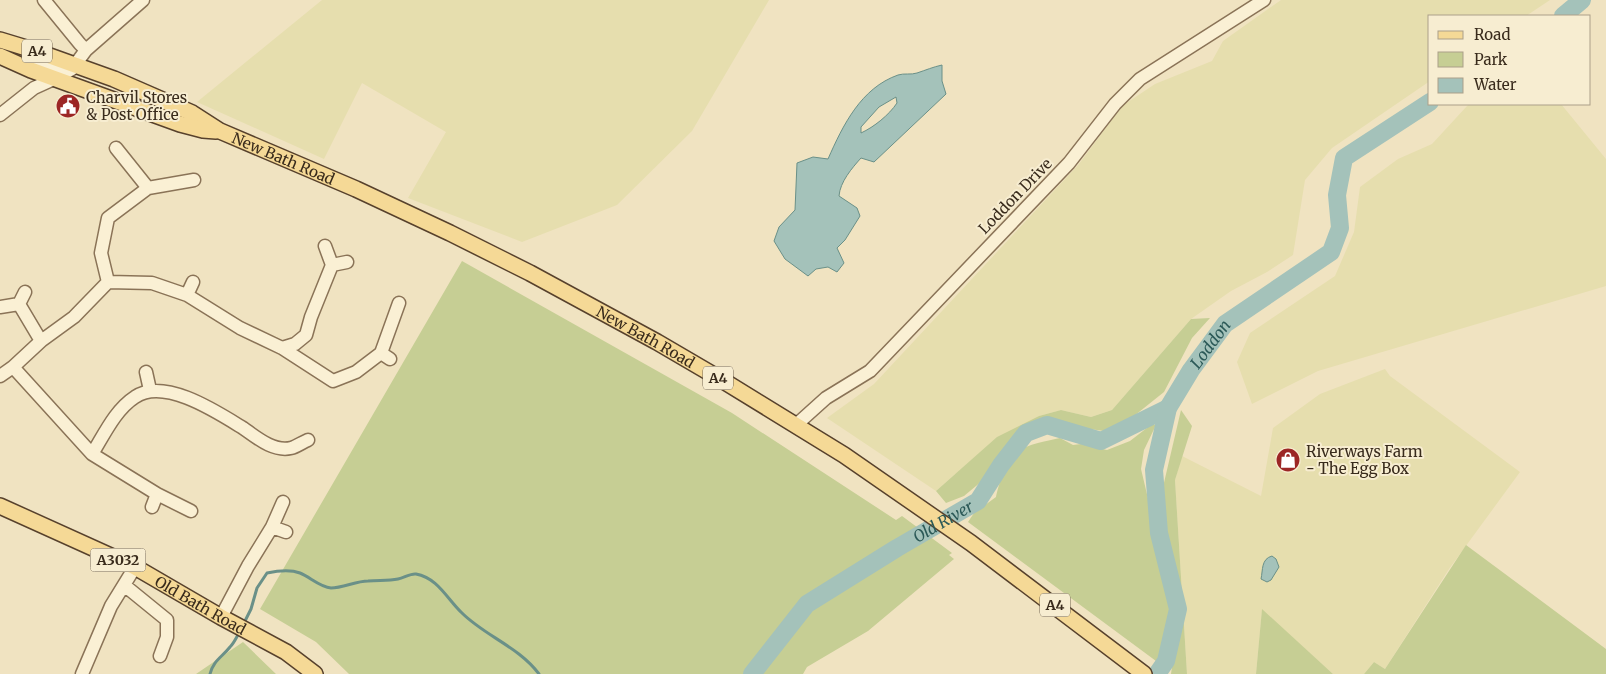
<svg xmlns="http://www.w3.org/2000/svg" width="1606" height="674" viewBox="0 0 1606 674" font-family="Merriweather,serif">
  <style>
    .farmland { fill: #e6deae }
    .green { fill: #c6ce94 }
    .water { fill: #a4c2ba; stroke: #6a9088; fill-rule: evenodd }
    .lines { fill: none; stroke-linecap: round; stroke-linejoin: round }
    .stream { stroke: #6a9088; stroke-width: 3 }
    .river { stroke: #a4c2ba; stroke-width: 18 }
    .minor-casing { stroke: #8a7357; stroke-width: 15 }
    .major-casing { stroke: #57412c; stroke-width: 18 }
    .minor { stroke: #faf0d4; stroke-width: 12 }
    .major { stroke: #f5d996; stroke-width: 15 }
    .labels { text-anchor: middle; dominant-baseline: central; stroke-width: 4; stroke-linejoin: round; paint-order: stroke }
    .shield { fill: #f7edd1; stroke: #726552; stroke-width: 1 }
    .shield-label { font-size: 14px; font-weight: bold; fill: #392b1c }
    .poi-label { font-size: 15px; fill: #392b1c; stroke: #f7edd1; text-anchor: start }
    .street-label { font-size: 15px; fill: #392b1c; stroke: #f7edd1 }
    .water-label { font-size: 16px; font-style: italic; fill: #2b5957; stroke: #f7edd1 }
  </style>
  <rect width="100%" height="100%" fill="#f0e3c1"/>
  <path class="farmland" d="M322,0h447l-77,131 -75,74 -95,37 -114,-44 38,-66 -84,-49 -38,76 -127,-57z
    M1281,0h269l-24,16h-96v65l-98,67 -27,32 -12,75 -26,17 -36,19 -40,28 -79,91 -21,7 -30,-7 -22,6 -85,59 -18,16 -109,-73 47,-34 205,-220 43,-58 33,-22 57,-23 11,-20z
    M1470,104h91l45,55v127l-288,85 -66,33 -15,-42 13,-29 85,-57 19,-44 6,-45 38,-28 34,-15 35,-38z
    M1385,369l5,7 130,96 -71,97 -64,100 -11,-7 -10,12h-31l-71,-64 -6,64h-69l-12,-194 7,-24 79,40 12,-68 47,-34z"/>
  <path class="green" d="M462,261l270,152 164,107 6,-4 50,37 -3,2 5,4 -86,72 -61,36 -4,7h-454l-33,-32 -56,-33z
    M1210,318l-18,20 -28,54 -40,32 -20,7 -57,-8 -23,6 -14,11 -28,41 -18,15 -18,7 -10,-12 61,-54 42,-21 22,-6 30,7 21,-7 79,-91z
    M1181,410l11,16 -17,54 12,194h-16l10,-73 -16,-59 -2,-55z
    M1152,424l4,1 -12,25 -3,19 33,139 -12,51 -6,2 -188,-139 6,-9 22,-16c2,-10 9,-33 16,-41 9,-11 35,-15 48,-18l13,7 8,-1 26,6 23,-9z
    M1466,545l140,104v25h-242l10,-12 11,7z
    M1262,609l71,65h-77z
    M243,642l33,32h-80z"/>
  <path class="water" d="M942,65v16l4,13 -72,68 -13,-4c-9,10 -21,24 -22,38l18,12 3,8 -15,24 -8,8 7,15 -7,9 -9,-5 -12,2 -8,7 -23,-17 -11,-18 5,-14 16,-17 2,-47 16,-6 15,2c15,-34 33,-71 70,-84 6,-2 13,0 19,-2 9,-3 16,-6 25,-8zM896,97l1,6c-8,12 -23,24 -36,30v-6l18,-20z
    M1272,556l4,3 3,8 -8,13 -4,2 -6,-3c2,-9 0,-20 11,-23z"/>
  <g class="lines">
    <path class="stream" d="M243,625l8,-16 6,-21 10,-15c10,-2 22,-4 33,0 10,4 20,14 31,15 12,0 25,-7 37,-7 11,-1 20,0 30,-2 6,-1 13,-6 18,-5 22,4 31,25 46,39 23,23 57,34 77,61
      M210,674c3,-13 12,-17 20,-27 4,-4 6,-9 9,-14"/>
    <g class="river">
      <path d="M1563,16l19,-16"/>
      <path id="s1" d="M752,674l55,-70 90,-56 81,-47 23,-36 25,-32 21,-8 54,16 67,-33"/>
      <path id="s2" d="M1157,674l9,-13 12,-52 -19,-76 -5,-63 14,-62 23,-38 34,-46 106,-72 9,-24 -3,-33 7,-37 86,-56"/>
    </g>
    <defs>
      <path id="minor" d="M44,0l36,44 6,6
        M30,63l24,5 20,-4
        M0,115l34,-27 22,-10 16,-9 14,-19 57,-50
        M116,148l32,40
        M325,246l7,19
        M347,262l-15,3 -21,52 -5,18 -11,9 -13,4 51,33 23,-9 25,-19 9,6
        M108,282l44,1 35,12 53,33 42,20
        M25,292l-6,12 22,37
        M187,295l6,-13
        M0,307l19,-3
        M381,353l18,-50
        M13,367l79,87 65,40 34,17
        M146,372l4,18
        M0,376l13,-9 28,-26 33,-24 34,-35 -7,-29 7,-35 40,-30 46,-8
        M796,425l30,-27 44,-27 199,-208 46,-59 25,-25 124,-79
        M92,454c12,-19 23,-44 43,-57 29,-20 82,15 108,31 13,9 30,24 48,20 5,-1 12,-6 17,-8
        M152,507l5,-13
        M272,527l14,5
        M124,585l43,35v17l-7,19
        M221,617l27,-51 24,-39 11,-25
        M82,674l29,-68 24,-39"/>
      <g id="major">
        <path id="s3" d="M0,40l33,10 81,29 78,34 28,18 136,58 94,44 80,40 127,69 65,38 122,75 127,88 173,131"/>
        <path d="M0,56l31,14 149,54 23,6 13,1"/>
        <path id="s4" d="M0,506l135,61 86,50 65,35 29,22"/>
      </g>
    </defs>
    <use href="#minor" class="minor-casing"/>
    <use href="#major" class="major-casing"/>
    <use href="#minor" class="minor"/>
    <use href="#major" class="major"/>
  </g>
  <defs>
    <symbol id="civic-disc" viewBox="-11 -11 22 22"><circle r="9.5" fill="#9c2625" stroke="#f7edd1"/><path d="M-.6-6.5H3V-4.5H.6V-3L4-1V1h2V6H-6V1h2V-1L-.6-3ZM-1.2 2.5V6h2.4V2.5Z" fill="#fff"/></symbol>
    <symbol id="shop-disc" viewBox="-11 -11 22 22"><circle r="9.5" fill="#9c2625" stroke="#f7edd1"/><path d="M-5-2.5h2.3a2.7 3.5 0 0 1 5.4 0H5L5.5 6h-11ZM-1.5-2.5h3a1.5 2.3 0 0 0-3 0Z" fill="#fff"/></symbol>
  </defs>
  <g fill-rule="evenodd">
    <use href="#civic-disc" x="54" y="92" width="28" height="28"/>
    <use href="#shop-disc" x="1274" y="446" width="28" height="28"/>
  </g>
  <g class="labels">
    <g class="shield">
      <rect x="22" y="39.5" width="30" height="23" rx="4"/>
      <rect x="703" y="366.5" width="30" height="23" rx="4"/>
      <rect x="90.5" y="548.5" width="55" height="23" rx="4"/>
      <rect x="1040" y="593.5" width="30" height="23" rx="4"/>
    </g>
    <g class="shield-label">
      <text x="37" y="51">A4</text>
      <text x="718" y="378">A4</text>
      <text x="118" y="560">A3032</text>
      <text x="1055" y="605">A4</text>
    </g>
    <g class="poi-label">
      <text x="86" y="97">Charvil Stores<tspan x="86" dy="17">&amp; Post Office</tspan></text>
      <text x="1306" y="451">Riverways Farm<tspan x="1306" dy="17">- The Egg Box</tspan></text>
    </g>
    <g class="street-label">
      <text stroke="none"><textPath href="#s3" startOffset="308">New Bath Road</textPath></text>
      <text transform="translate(1015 196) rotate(-46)">Loddon Drive</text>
      <text stroke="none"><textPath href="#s3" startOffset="712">New Bath Road</textPath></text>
      <text stroke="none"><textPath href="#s4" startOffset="224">Old Bath Road</textPath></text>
    </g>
    <g class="water-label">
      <text stroke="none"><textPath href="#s2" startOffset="351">Loddon</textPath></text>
      <text stroke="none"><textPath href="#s1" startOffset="248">Old River</textPath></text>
    </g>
  </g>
  <rect x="1428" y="15" width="162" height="90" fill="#f7edd1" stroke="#ab9f89"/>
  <rect x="1438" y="31" width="25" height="8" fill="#f5d996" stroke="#ab9f89"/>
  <text x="1474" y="40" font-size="15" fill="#392b1c">Road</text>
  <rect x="1438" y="52" width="25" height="15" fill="#c6ce94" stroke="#ab9f89"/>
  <text x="1474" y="65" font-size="15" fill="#392b1c">Park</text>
  <rect x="1438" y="78" width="25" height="15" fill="#a4c2ba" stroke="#ab9f89"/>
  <text x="1474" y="90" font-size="15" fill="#392b1c">Water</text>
</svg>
